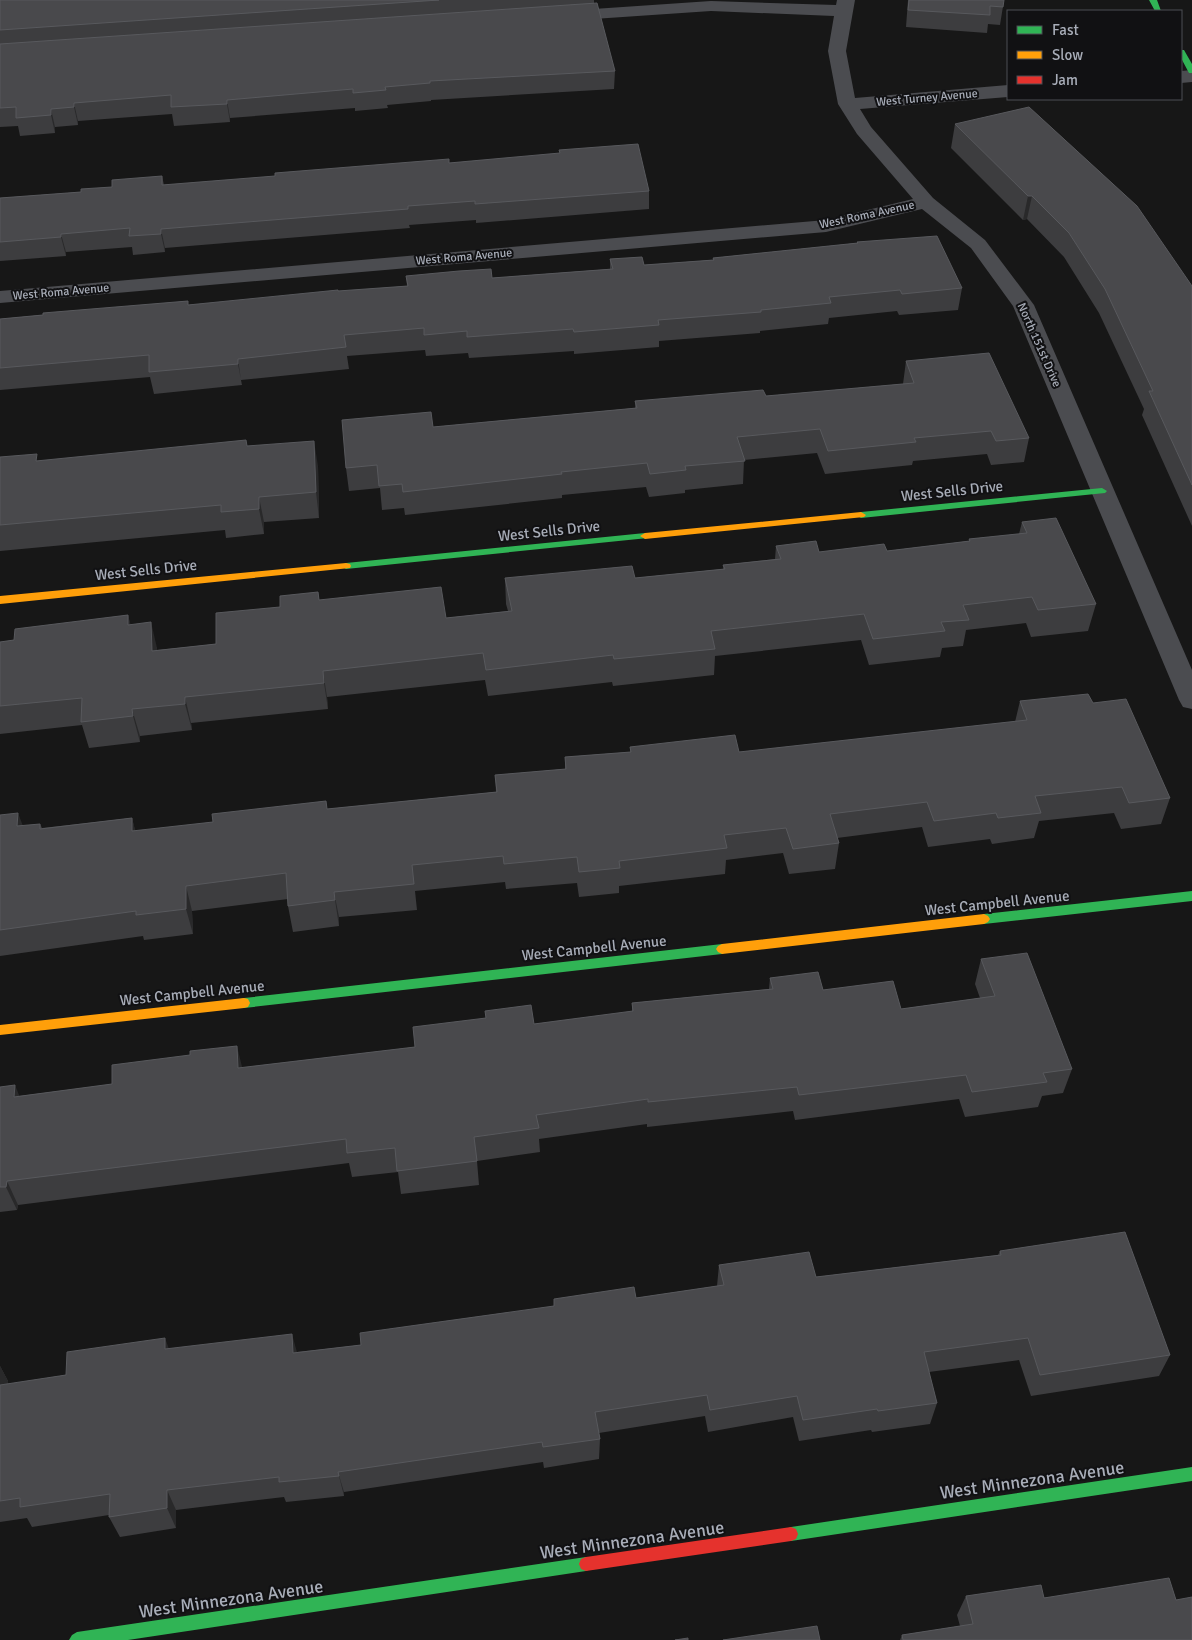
<svg xmlns="http://www.w3.org/2000/svg" width="1192" height="1640" viewBox="0 0 1192 1640" font-family="Signika,sans-serif">
  <style>
    .lines { fill: none; stroke-linecap: round; stroke-linejoin: round }
    .street { fill: #4b4c50; fill-rule: evenodd }
    .fast { fill: #30b455; fill-rule: evenodd }
    .slow { fill: #ff9f0a; fill-rule: evenodd }
    .jam { fill: #e5322d; fill-rule: evenodd }
    .wall { fill: #3d3d3f }
    .shaded-wall { fill: #29292a }
    .building { fill: #49494c; stroke: #58595d }
    .labels { text-anchor: middle; dominant-baseline: central; stroke-width: 4; stroke-linejoin: round; paint-order: stroke }
    .far-street-label { font-size: 12px; fill: #a8adb8; stroke: #111113 }
    .street-label { font-size: 15px; fill: #a8adb8; stroke: #111113 }
    .near-street-label { font-size: 18px; fill: #a8adb8; stroke: #111113 }
  </style>
  <rect width="100%" height="100%" fill="#171717"/>
  <g class="lines">
    <path class="street" d="M837,0h18l-9,51 9,47 153,-13v12l-148,12 11,18 62,71 52,42 49,65 158,365v39l-9,-2 -4,-7 -166,-394 -42,-58 -49,-39 -96,23 -826,71v-12l826,-71 87,-21 -56,-65 -19,-30 -10,-53 6,-35 -123,-5 -147,10 -6,-1 -3,-4 3,-4 6,-1 147,-10 125,4z
      M1192,70v12l-11,1v-12z"/>
    <path class="fast" d="M1149,0h8l4,11h-6z
      M1181,50h3l8,14v9h-3l-8,-15z
      M1102,488l5,3 -2,2 -244,25 -5,-3 5,-3z
      M645,533l5,3 -2,2 -302,31 -5,-3 5,-3z
      M1192,891v10l-208,23 -4,-2 -2,-3 2,-3 4,-2z
      M722,944l4,2 2,3 -2,3 -4,2 -478,54 -4,-1 -2,-4 2,-4 4,-1z
      M1192,1467v14l-401,60 -5,-2 -2,-5 2,-5 5,-2z
      M586,1557l5,2 2,5 -2,5 -5,2 -458,69h-59l3,-5 5,-3z"/>
    <path class="slow" d="M861,512l5,3 -2,2 -219,22 -5,-3 5,-3z
      M346,563l4,1 1,2 -1,2 -350,36v-8z
      M984,914l4,2 2,3 -2,3 -4,2 -262,30 -4,-2 -2,-3 2,-3 4,-2z
      M244,998l4,1 2,4 -2,4 -4,1 -244,27v-10z"/>
    <path class="jam" d="M791,1527l5,2 2,5 -2,5 -5,2 -205,30 -5,-2 -2,-5 2,-5 5,-2z"/>
  </g>
  <path class="wall" d="M0,0h594v3l21,68 -1,18 -183,11v1l-44,4 1,3 -33,3v-3l-125,10v4l-56,4 -2,-12 -94,7v4l-23,2v6l-35,3 -2,-10 -18,1z
    M908,0h96l-4,25 -12,-1 -1,9 -81,-6z
    M955,124l237,162v240l-50,-111 2,-6 -45,-96 -35,-56 -37,-38 -4,1 -72,-72z
    M559,150l90,41v18l-173,14v-3l-67,5 1,3 -245,20v4l-32,3 -1,-8 -66,5v4l-66,5v-63l81,-6 31,-5 50,-11 2,9 285,-22 111,-9z
    M857,242l105,46 -4,22 -59,5 -2,-4 -68,7 -1,6 -68,7v2l-101,8v6l-85,7v-3l-105,7 -1,-5 -42,3 -1,-6 -78,6 2,13 -108,11 1,5 -88,9 -4,-17 -150,13v-71l188,-18v4l219,-19 -1,-10 86,2 118,-9v-10l34,6 69,-5v-2l144,-15z
    M906,361l123,77 -5,24 -33,3 -4,-11 -74,7 -1,4 -87,9 -8,-21 -73,7 -1,24 -58,6v3l-36,4 -3,-10 -84,8v3l-157,17 -1,-7 -22,2 -2,-22 -31,3 -3,-23 87,-41 202,-19v-7l131,-5 137,-12z
    M247,446l71,20 1,52 -55,4v12l-38,4 -1,-8 -225,21v-94l38,4z
    M1022,522l74,82 -8,27 -57,6 -5,-14 -60,7 -3,16 -21,2 -2,9 -71,8 -8,-25 -146,16 -1,19 -101,11 -1,-4 -124,14 -3,-16 -158,17 1,12 -137,14 1,7 -52,6v6l-51,6 -7,-23 -82,9v-92l14,-2 114,-25 2,9 27,24v2l59,-6 64,-37 38,-15 1,8 127,18 62,-7 -2,-7 -1,-26h130l88,-9v-4l52,-6 1,-13 43,6 68,-1 82,-10v-2l50,-5z
    M1020,701l73,2 77,95 -9,26 -40,5 -7,-16 -75,8 -5,17 -42,6 -2,-5 -62,8 -6,-20 -85,11 2,5 -4,26 -46,5 -6,-21 -57,7 -1,14 -106,12v7l-40,4 -2,-14 -71,6 -1,-7 -90,9 2,19 -78,7v9l-46,6 -5,-26v-7l-96,12 1,23 -49,6 -1,-4 -143,20v-141l23,11 17,-2 2,4 90,-10 3,13 192,-22 169,-17 -1,-17 70,-6v-12l65,-5v-5l109,5 276,-30z
    M981,959l91,110 -9,24 -21,3 -4,11 -73,10 -6,-18 -164,21 -2,-9 -146,16v-3l-108,15 1,13 -63,9 2,24 -78,9 -3,-22 -46,5 -3,-14 -331,42 -1,5 -17,2v-125l19,9 223,-28 173,-21 71,-29 -1,-7 49,13 98,-12v-9l137,-14 1,-11 131,31 79,-11 -5,-14z
    M1000,1251l170,104 -11,21 -128,20 -12,-36 -90,12 8,31 -7,21 -58,8 -1,-2 -72,11 -6,-24 -85,15 -3,-16 -106,17 1,6 -1,20 -55,9 -1,-6 -199,30v4l-58,6 -2,-5 -108,13v18l-56,9 -11,-20v-2l-77,12 -5,-9 -27,4v-156l8,15v3l58,-9 103,-27 128,4 64,-7 193,-39v-7l82,-1 81,-12 2,-21 97,12 182,-22z
    M966,1596l210,4 16,40h-292l2,-5 58,-9 -3,-11z"/>
  <path class="shaded-wall" d="M227,100l3,18v4l-3,-18z
    M74,103l4,18v4l-4,-18z
    M51,109l4,18v6l-4,-18z
    M1028,196h4l-5,23 -4,1z
    M161,229l4,19v4l-4,-18z
    M61,234l5,18v4l-5,-19z
    M238,359l3,21 1,5 -4,-21z
    M314,441l4,25 1,52 -3,-26z
    M259,497l5,25v12l-5,-25z
    M128,615l7,26 -7,-16z
    M151,622l6,26 1,29 -6,-26z
    M323,671l4,26 1,12 -4,-26z
    M185,697l6,26 1,7 -7,-26z
    M132,709l8,27v6l-7,-26z
    M18,813l10,26 -11,-13z
    M132,818l7,26 -7,-13z
    M186,886l6,25 1,23 -7,-25z
    M334,892l5,25v9l-4,-26z
    M237,1046l6,25 -5,-3z
    M15,1085l10,25 -11,-13z
    M7,1181l11,24 -1,5 -11,-23z
    M292,1334l6,22 -5,-3z
    M165,1338l8,22 -8,-11z
    M0,1366l8,15 -1,26 -7,-12z
    M338,1472l6,20v4z
    M167,1490l9,20v18l-9,-20z"/>
  <path class="building" d="M0,0h439l-439,30z
    M909,0h95l-1,7 -13,-1v9l-82,-5z
    M597,3l18,68 -185,10v2l-45,4 1,3 -33,3v-4l-126,11v4l-56,3v-12l-97,8v4l-23,2v6l-35,3v-11l-16,1v-64z
    M1029,107l108,99 55,80v199l-43,-94h4l-48,-102 -36,-56 -37,-37h-4l-73,-72z
    M638,144l11,47 -174,13v-3l-67,5v3l-247,20v5l-32,2 1,-8 -69,6v3l-61,5v-44l81,-6v-3l31,-2v-7l50,-4v9l113,-9v-3l174,-14v4l111,-10 -1,-3z
    M937,236l25,52 -60,6 -2,-4 -71,7 2,6 -70,7v2l-103,8 1,5 -85,7 -1,-3 -106,8v-6l-43,4v-7l-80,7 2,12 -108,12v5l-89,8v-17l-149,13v-49l43,-4v-2l145,-12v4l150,-15v1l70,-5 -2,-10 53,-5 32,-2 1,9 121,-9 -3,-10 32,-2 2,8 70,-5 -1,-2 145,-15 -1,-1z
    M989,353l40,85 -33,3 -5,-10 -77,7 2,4 -88,9 -8,-22 -83,8 8,24 -60,5 1,4 -36,4 -3,-11 -86,9 1,2 -159,18 -1,-8 -23,2 -2,-21 -31,3 -4,-48 89,-8 2,15 204,-19 -2,-7 128,-11 3,6 148,-13 -8,-22z
    M246,440l1,6 67,-5 2,51 -57,5v12l-38,3v-7l-221,20v-68l37,-3 -1,7z
    M1056,518l40,86 -58,6 -6,-13 -69,8 6,15 -28,2 4,9 -72,8 -9,-25 -153,17 4,18 -101,10 -1,-4 -127,15 -3,-17 -160,18 1,12 -139,14v7l-53,5 1,7 -52,6 1,-24 -82,8v-64l14,-2 1,-11 113,-14v10l23,-3 1,29 64,-7v-31l64,-6v-11l38,-4 1,8 122,-13 5,31 66,-7 -7,-33 127,-12 3,12 90,-9 -2,-4 58,-6 -5,-13 40,-5 3,11 65,-8 3,7 83,-10 -1,-2 58,-6 -5,-11z
    M1088,694l5,9 33,-4 44,99 -41,5 -7,-16 -87,9 6,17 -43,5 -2,-5 -62,8 -7,-19 -97,12 9,29 -46,6 -7,-21 -62,7 3,13 -108,13 1,7 -41,4 -2,-15 -73,7 -1,-8 -91,9 2,19 -80,8 1,8 -47,6 -2,-33 -100,13v23l-50,6v-4l-136,19v-115l18,-2 -1,13 23,-2v5l92,-11v13l81,-9 -1,-8 114,-13 1,8 170,-17 -2,-17 71,-6 -1,-12 66,-5 -1,-5 105,-12 4,17 288,-32 -7,-19z
    M1027,953l45,116 -29,4 4,9 -75,10 -6,-17 -167,20 -2,-8 -149,15v-3l-112,16 3,13 -65,9 3,24 -80,10 -2,-23 -48,5 -1,-14 -339,42 -1,6h-6v-100l15,-2 -1,12 98,-13v-19l78,-10v-4l47,-5 1,22 177,-21 -2,-20 73,-9 -1,-7 46,-6 3,19 99,-13 -1,-8 141,-14 -3,-11 48,-6 5,18 70,-9 8,28 94,-13 -14,-37z
    M1125,1232l45,123 -130,20 -12,-37 -104,14 13,51 -59,8 -1,-2 -74,11 -6,-24 -87,14 -3,-15 -112,17 5,27 -57,8 -1,-5 -204,30 1,4 -60,6v-5l-112,13v18l-58,9 1,-23 -90,13v-9l-20,3v-116l66,-10 1,-23 98,-14v11l127,-15 1,19 68,-8 -1,-12 194,-27v-7l80,-12 2,11 88,-13 -5,-20 90,-13 7,25 185,-22 -1,-4z
    M1169,1578l7,22 16,-3v43h-289l-1,-5 71,-11 -7,-28 75,-11 3,13z
    M817,1626l3,14h-97z
    M688,1638v2h-13z"/>
  <g class="labels">
    <g class="far-street-label">
      <text transform="translate(927 98) rotate(-5)">West Turney Avenue</text>
      <text transform="translate(867 215) rotate(-12)">West Roma Avenue</text>
      <text transform="translate(464 257) rotate(-5)">West Roma Avenue</text>
      <text transform="translate(61 292) rotate(-5)">West Roma Avenue</text>
      <text transform="translate(1039 345) rotate(66)">North 151st Drive</text>
    </g>
    <g class="street-label">
      <text transform="translate(952 491) rotate(-6)">West Sells Drive</text>
      <text transform="translate(549 531) rotate(-6)">West Sells Drive</text>
      <text transform="translate(146 570) rotate(-6)">West Sells Drive</text>
      <text transform="translate(997 903) rotate(-6)">West Campbell Avenue</text>
      <text transform="translate(594 948) rotate(-6)">West Campbell Avenue</text>
      <text transform="translate(192 993) rotate(-6)">West Campbell Avenue</text>
    </g>
    <g class="near-street-label">
      <text transform="translate(1032 1480) rotate(-8)">West Minnezona Avenue</text>
      <text transform="translate(632 1540) rotate(-8)">West Minnezona Avenue</text>
      <text transform="translate(231 1599) rotate(-8)">West Minnezona Avenue</text>
    </g>
  </g>
  <rect x="1007" y="10" width="175" height="90" fill="#111113" stroke="#4d4f55"/>
  <rect x="1017" y="26" width="25" height="8" fill="#30b455" stroke="#4d4f55"/>
  <text x="1052" y="35" font-size="15" fill="#a8adb8">Fast</text>
  <rect x="1017" y="51" width="25" height="8" fill="#ff9f0a" stroke="#4d4f55"/>
  <text x="1052" y="60" font-size="15" fill="#a8adb8">Slow</text>
  <rect x="1017" y="76" width="25" height="8" fill="#e5322d" stroke="#4d4f55"/>
  <text x="1052" y="85" font-size="15" fill="#a8adb8">Jam</text>
</svg>
